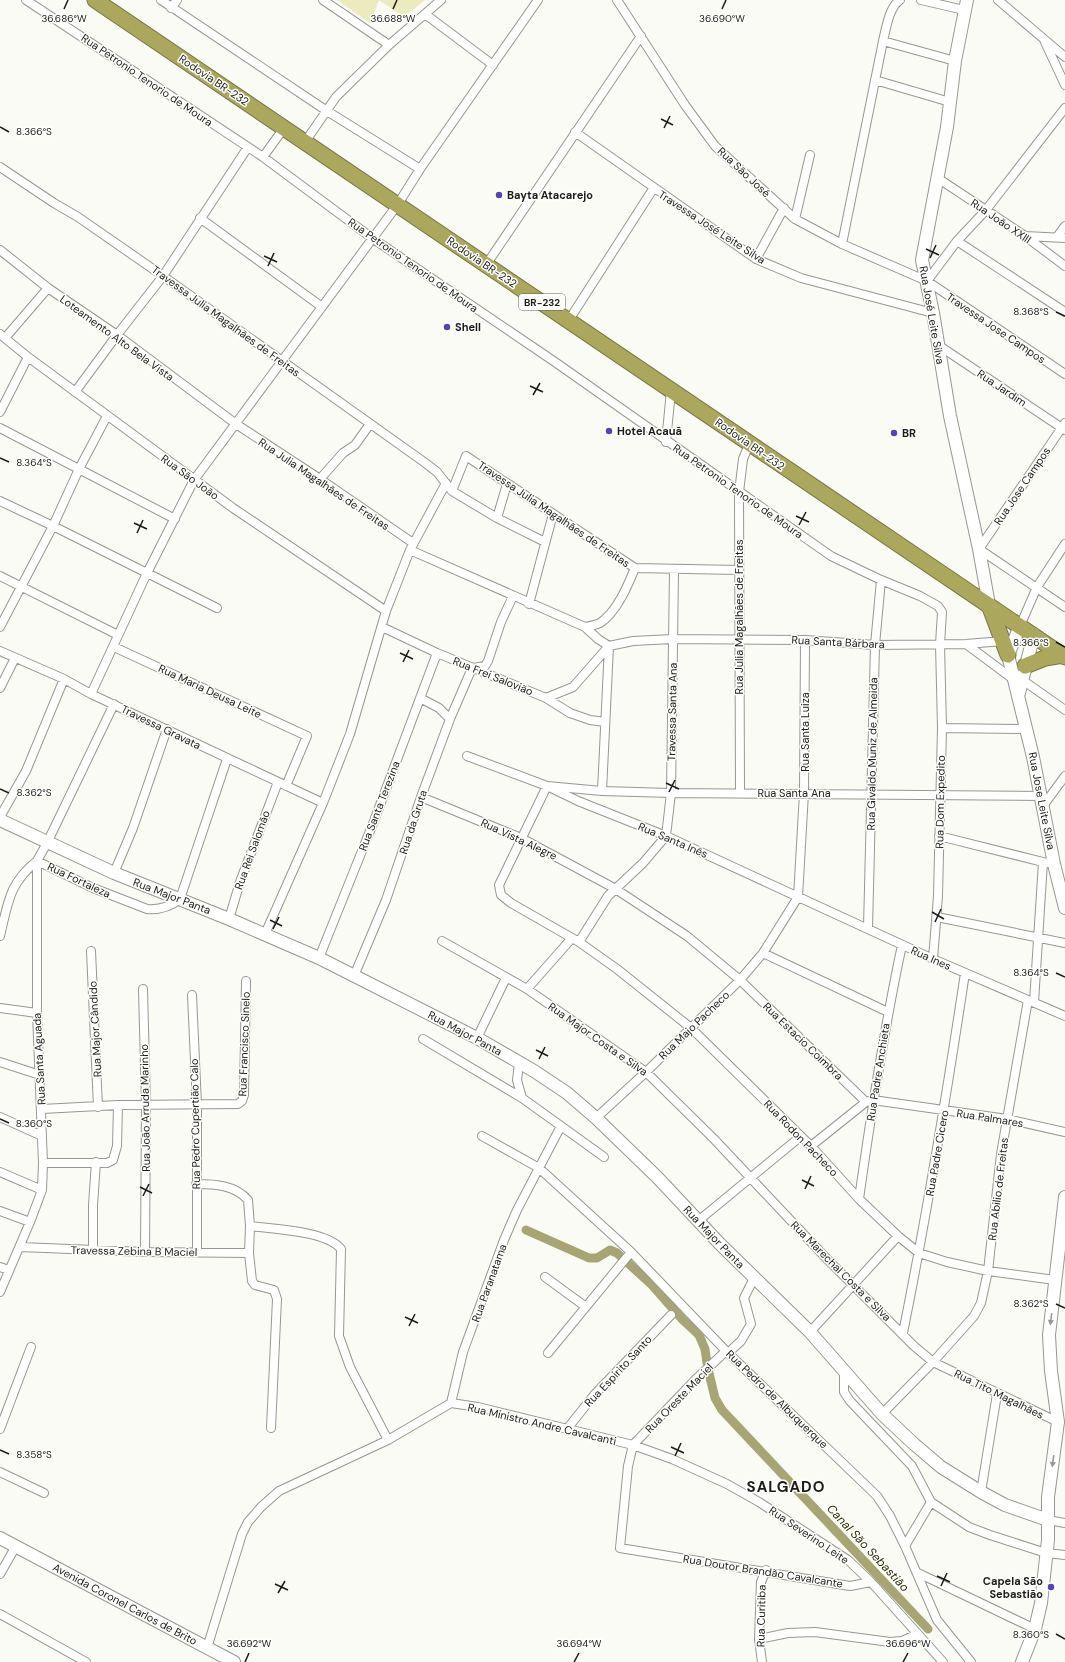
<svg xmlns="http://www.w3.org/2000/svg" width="1065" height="1662" viewBox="0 0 1065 1662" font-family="'DM Sans',sans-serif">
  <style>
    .green { fill: #ecebbf }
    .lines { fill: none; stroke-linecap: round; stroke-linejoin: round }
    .canal { stroke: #a7a574; stroke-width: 9 }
    .street-casing { stroke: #979793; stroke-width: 10 }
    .secondary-casing { stroke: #979793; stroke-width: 14 }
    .highway-casing { stroke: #797645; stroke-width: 17 }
    .street { stroke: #fff; stroke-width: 8 }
    .secondary { stroke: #fff; stroke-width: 12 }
    .highway { stroke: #aba75d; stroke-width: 15 }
    .oneway { fill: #989898 }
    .ticks { fill: none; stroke: #1b1b19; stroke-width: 1.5 }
    .poi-dot { fill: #5841b9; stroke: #fffffe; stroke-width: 1.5 }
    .labels { text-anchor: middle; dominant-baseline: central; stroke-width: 3; stroke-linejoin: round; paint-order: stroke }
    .shield { fill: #fffffe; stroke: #5f5f5e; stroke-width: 1 }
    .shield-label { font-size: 10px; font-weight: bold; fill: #1b1b19 }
    .street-label { font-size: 11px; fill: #1b1b19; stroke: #fffffe }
    .poi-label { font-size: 11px; font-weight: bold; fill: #1b1b19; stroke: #fffffe; text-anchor: start }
    .water-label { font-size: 12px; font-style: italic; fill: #312e05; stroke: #fffffe }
    .district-label { font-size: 15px; font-weight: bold; letter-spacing: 1px; fill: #1b1b19; stroke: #fffffe }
    .ticks-label { font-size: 10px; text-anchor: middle; fill: #1b1b19; stroke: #fffffe; stroke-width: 3; stroke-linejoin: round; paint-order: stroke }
  </style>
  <rect width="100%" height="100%" fill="#fbfbf6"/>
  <path class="green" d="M337,0h88l-21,17 -25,-17 -9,23z"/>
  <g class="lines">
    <path class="canal" d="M526,1230l63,28h8l13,-8 7,3 35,32 30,34 17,16 6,14 2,14
      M708,1369l7,29 7,12 206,219"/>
    <defs>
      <path id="street" d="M26,0l237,157 109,81 183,124 276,194 50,24 39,16 18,10 4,6 -2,32 2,84 -4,168 -5,63
        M161,0l166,111 93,58
        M323,0l66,45
        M617,0l68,105 30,41 80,73 47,25 85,37 138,93
        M921,0l43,10
        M998,0l67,57
        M171,8l6,-8
        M425,14l68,51
        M883,41l72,20
        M1045,42l20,43
        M875,80l75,22
        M575,132l181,127 45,19 132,35
        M305,142l31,-45 53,-52 52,-45
        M263,157l21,-29
        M0,167l54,36 24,14 85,59 261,186 13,10 15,19 45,27 48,24
        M936,177l89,59 40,30
        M200,218l122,89
        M795,219l15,-64
        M1025,236l40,2
        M1057,237l8,-11
        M957,241l108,71
        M842,244l41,-203c3,-12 6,-34 17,-41
        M0,250l48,38 69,47 119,89 84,55 93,64
        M756,259l28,-51
        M486,265l155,-229
        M927,281l30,-40 29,-31 79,-102
        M569,320l84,-131
        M0,334l28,23 205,151 153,103
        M5,338l43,-50
        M938,345l127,85
        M75,392l42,-57 46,-59 85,-129
        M0,412l28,-55
        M1065,423l-86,126 86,58
        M0,428l175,91
        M666,442l5,-51
        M320,479l23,-26 12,-8 15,-21
        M452,491l14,-35 169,112 104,2
        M0,501l53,25 164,82
        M497,518l10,-34
        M410,550l175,77 13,12 11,7
        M0,576l118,59
        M529,604l24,-90
        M1020,626l17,-39 28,-43
        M0,627l53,-101 26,-57 28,-53
        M382,627l55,26 109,45 24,15 20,7 15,2
        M585,627c5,-1 11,-2 15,-4 17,-11 28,-38 35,-55
        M966,644l47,35
        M609,646l24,-5 40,-2 132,1 70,5 91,-1 37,-3
        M114,647l193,89 -21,50
        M0,651l64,28 27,15 232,109
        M473,668l12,-2 3,-5 13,-39 12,-26
        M1021,679l44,31
        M0,688l15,-30
        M91,694l56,-121 47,-93 204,-276 22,-35 118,-169
        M420,698l19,10 11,11
        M546,698l27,-11 36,-41
        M942,728l85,1
        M467,756l80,30 31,15 88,35 267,123 132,57
        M602,791l7,-145
        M740,793l-1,-301 4,-33 7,-17
        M1041,796l-370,-3 -69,-2 -55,-5 -48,99 2,10 10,8 68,39 38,27 74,59 120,118 48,53 39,37 21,17 28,9 41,9 67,9
        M421,797l100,41 93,50 73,48 53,44 126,122
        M1043,806l22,-30
        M0,817l26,-46 38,-92
        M939,836l108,27
        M114,873l19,-45 34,-99
        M937,917l128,26
        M229,919l11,-37 38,-100
        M868,928l7,-283 6,-65
        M265,934l58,-131 27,-69 36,-123 24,-61 36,-67
        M0,936c8,-33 9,-53 37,-75l56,27 54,21c12,1 24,-3 33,-10l47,-140
        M442,941l85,48 119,83 68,67 112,119 88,88 19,16 125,60
        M579,942l29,-46 35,-33 23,-27 5,-43 3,-223
        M91,951l7,156
        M763,953l125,59
        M319,958l55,-137 63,-168
        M354,976l32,-76 35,-103 29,-78 22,-51
        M143,989l3,117 -1,146
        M527,989l45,-51
        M192,995l5,110v147
        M1034,1002l9,-140
        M0,1008l37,5
        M477,1038l29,-60
        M423,1039l99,59
        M0,1062l40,13
        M42,1109l76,-4 120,-1 4,-3 2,-6 2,-114
        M0,1117l42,19
        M596,1118l50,-46 94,-92 23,-27 35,-56 6,-104 1,-153
        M561,1126l43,31
        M482,1136l57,32 92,84 95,99 151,145 13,20 15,30 32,74 34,42
        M811,1146l55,-44 7,-2 134,19 58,13
        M43,1163h64l6,-3 4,-14 1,-41
        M0,1172l42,18
        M196,1184c19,0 39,1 52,16l2,26 -1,27 3,28 3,4 19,5 3,9 -6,129
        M859,1199c12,-85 25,-170 43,-254
        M0,1211l30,11
        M698,1221l102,-84
        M250,1226c23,3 77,5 91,23l-2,87 11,31 38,73
        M20,1247l125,5 104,1
        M93,1250v-45l3,-43
        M0,1267l9,3
        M545,1277l41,30
        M0,1292l30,-70 12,-32 1,-27 -6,-150v-152l10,-18 67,-139
        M810,1332l88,-96
        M903,1333c24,-120 44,-240 62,-360
        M726,1351l-31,29 -62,65 -5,21 -8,82 230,38 21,-4 72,80
        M548,1353l83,-101
        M728,1353l13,-12 10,-17 -7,-26 10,-20
        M844,1373v19l6,9 62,65 19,36 38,25 21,8 56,18 19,2
        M451,1403l27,4 155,38 39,14 55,25 32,18 89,58 23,22
        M451,1403l12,-51 41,-112 13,-30 44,-84 -39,-28 -5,-18 2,-17
        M882,1414l51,-52 41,-46 7,-13 7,-32 13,-117 27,-154
        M0,1429l31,-82
        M567,1429l27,-34 77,-80
        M0,1472l44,21
        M981,1492l16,-98
        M1048,1520l17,3
        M905,1546l26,-44
        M918,1573l117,56
        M0,1574l16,-28
        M0,1614l86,48
        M759,1639l29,-6 27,-1 75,10 12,-1 15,-7
        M207,1648l35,-114 6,-12 13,-15 18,-16 109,-51 63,-37
        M762,1662l-3,-23 2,-57 5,-12"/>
      <path id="secondary" d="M967,0l-12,61 -8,66 -25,133 11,53 17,103 29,133 10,56
        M1020,626l-12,29 25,102 21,107 11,44
        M1019,693l15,-59
        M0,820l114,53 115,46 90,39 158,80 57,33 33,22 29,25 61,59 63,67 90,88 72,82 32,30 27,23 40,25 24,13 43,15
        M0,1538l234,124
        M1022,1662l13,-33 6,-26 7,-63v-43l10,-75 -7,-51 -2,-36 16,-138"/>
      <path id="highway" d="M95,0l970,657
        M989,605l19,50
        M1025,666l20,-8 18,-3"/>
    </defs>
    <use href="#street" class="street-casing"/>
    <use href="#secondary" class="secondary-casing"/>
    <use href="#highway" class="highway-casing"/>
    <use href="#street" class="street"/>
    <use href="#secondary" class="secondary"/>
    <use href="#highway" class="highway"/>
  </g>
  <defs><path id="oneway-solid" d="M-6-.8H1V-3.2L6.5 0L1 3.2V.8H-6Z"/></defs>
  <g class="oneway">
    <use href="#oneway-solid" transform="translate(1051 1319) rotate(97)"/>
    <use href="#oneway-solid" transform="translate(1053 1461) rotate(98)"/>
  </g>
  <path class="ticks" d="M64,9l4,-9M393,9l4,-9M722,9l4,-9M661,119l12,6M0,127l9,5M664,128l6,-12M926,249l13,6M264,256l13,6M930,258l6,-13M268,266l6,-13M1056,312l9,4M530,386l13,6M533,395l7,-12M0,458l9,4M796,516l13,6M134,523l13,6M799,525l7,-13M137,533l6,-13M1056,642l9,5M400,653l13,6M403,662l6,-12M666,783l13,6M0,789l9,4M669,792l6,-12M932,912l12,7M270,920l12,6M935,922l6,-13M273,929l6,-12M1056,973l9,4M536,1050l12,6M539,1059l6,-12M0,1119l9,4M802,1180l12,6M140,1187l12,6M805,1189l6,-13M143,1196l6,-12M1056,1304l9,4M405,1317l13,6M409,1326l6,-12M671,1447l13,6M0,1450l9,4M675,1456l6,-13M937,1576l13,6M275,1584l13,6M941,1586l6,-13M278,1593l7,-12M1056,1634l9,5M245,1662l4,-9M574,1662l5,-9M903,1662l5,-9"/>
  <g class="poi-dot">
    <circle cx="499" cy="195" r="4"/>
    <circle cx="447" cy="327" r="4"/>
    <circle cx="609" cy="431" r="4"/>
    <circle cx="894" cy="433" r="4"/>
    <circle cx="1051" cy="1587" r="4"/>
  </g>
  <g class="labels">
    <rect class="shield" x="519" y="294" width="46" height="16" rx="3"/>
    <g class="shield-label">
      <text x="542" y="302">BR-232</text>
    </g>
    <g class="street-label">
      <text transform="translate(147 80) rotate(34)">Rua Petronio Tenorio de Moura</text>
      <text transform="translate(214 80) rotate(34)">Rodovia BR-232</text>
      <text transform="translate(744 172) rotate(43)">Rua São José</text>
      <text transform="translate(1001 221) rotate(34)">Rua João XXIII</text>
      <text transform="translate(712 227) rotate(33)">Travessa José Leite Silva</text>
      <text transform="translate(482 262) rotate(34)">Rodovia BR-232</text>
      <text transform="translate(413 265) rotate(35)">Rua Petronio Tenorio de Moura</text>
      <text transform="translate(932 315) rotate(80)">Rua José Leite Silva</text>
      <text transform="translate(226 321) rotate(36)">Travessa Julia Magalhães de Freitas</text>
      <text transform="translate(996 328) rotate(34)">Travessa Jose Campos</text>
      <text transform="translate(117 338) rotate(36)">Loteamento Alto Bela Vista</text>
      <text transform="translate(1002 388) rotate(34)">Rua Jardim</text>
      <text transform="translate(750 444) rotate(35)">Rodovia BR-232</text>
      <text transform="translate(190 477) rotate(36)">Rua São João</text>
      <text transform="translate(324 484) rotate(34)">Rua Julia Magalhães de Freitas</text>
      <text transform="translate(1022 486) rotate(-56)">Rua Jose Campos</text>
      <text transform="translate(738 491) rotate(35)">Rua Petronio Tenorio de Moura</text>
      <text transform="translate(554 514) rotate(34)">Travessa Julia Magalhães de Freitas</text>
      <text transform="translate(739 617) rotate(-90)">Rua Julia Magalhães de Freitas</text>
      <text transform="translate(838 642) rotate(3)">Rua Santa Bárbara</text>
      <text transform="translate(493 676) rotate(22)">Rua Frei Salovião</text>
      <text transform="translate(210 691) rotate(25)">Rua Maria Deusa Leite</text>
      <text transform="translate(672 712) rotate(-89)">Travessa Santa Ana</text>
      <text transform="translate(161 727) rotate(26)">Travessa Gravata</text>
      <text transform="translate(805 732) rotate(-90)">Rua Santa Luiza</text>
      <text transform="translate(872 754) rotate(-89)">Rua Givaldo Muniz de Almeida</text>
      <text x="794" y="793">Rua Santa Ana</text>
      <text transform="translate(1042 801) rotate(79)">Rua Jose Leite Silva</text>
      <text transform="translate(940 802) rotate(-89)">Rua Dom Expedito</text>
      <text transform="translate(379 806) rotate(-69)">Rua Santa Terezina</text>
      <text transform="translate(413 822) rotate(-72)">Rua da Gruta</text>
      <text transform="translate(519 839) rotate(25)">Rua Vista Alegre</text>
      <text transform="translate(673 840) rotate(23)">Rua Santa Inês</text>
      <text transform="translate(252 850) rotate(-70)">Rua Rei Salomão</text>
      <text transform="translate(79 880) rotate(25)">Rua Fortaleza</text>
      <text transform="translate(172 896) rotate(21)">Rua Major Panta</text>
      <text transform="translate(931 958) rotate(24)">Rua Ines</text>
      <text transform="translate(694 1025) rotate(-44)">Rua Majo Pacheco</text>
      <text transform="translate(95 1029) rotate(-93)">Rua Major Cândido</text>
      <text transform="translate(465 1033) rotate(28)">Rua Major Panta</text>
      <text transform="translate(598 1039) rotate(35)">Rua Major Costa e Silva</text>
      <text transform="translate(803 1041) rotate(44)">Rua Estacio Coimbra</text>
      <text transform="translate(244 1044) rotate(-88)">Rua Francisco Sinelo</text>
      <text transform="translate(39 1059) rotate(-93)">Rua Santa Aguada</text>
      <text transform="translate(878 1072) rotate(-81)">Rua Padre Anchieta</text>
      <text transform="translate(145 1108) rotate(-91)">Rua João Arruda Marinho</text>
      <text transform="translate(990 1118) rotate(9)">Rua Palmares</text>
      <text transform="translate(195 1124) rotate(-91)">Rua Pedro Cupertião Calo</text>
      <text transform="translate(801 1138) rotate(46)">Rua Rodon Pacheco</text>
      <text transform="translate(937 1153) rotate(-80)">Rua Padre Cicero</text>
      <text transform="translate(998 1189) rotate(-83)">Rua Abilio de Freitas</text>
      <text transform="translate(714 1237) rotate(46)">Rua Major Panta</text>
      <text transform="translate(134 1251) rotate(1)">Travessa Zebina B Maciel</text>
      <text transform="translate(841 1271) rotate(45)">Rua Marechal Costa e Silva</text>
      <text transform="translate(489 1283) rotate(-70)">Rua Paranatama</text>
      <text transform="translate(618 1371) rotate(-47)">Rua Espirito Santo</text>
      <text transform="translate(999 1394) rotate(26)">Rua Tito Magalhães</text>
      <text transform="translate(679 1398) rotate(-46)">Rua Oreste Maciel</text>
      <text transform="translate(777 1399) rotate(44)">Rua Pedro de Albuquerque</text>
      <text transform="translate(542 1424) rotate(13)">Rua Ministro Andre Cavalcanti</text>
      <text transform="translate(809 1535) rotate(34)">Rua Severino Leite</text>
      <text transform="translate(763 1571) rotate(9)">Rua Doutor Brandão Cavalcante</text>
      <text transform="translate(125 1604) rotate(28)">Avenida Coronel Carlos de Brito</text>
      <text transform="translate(761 1616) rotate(-89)">Rua Curitiba</text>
    </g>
    <g class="poi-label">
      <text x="507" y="195">Bayta Atacarejo</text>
      <text x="455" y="327">Shell</text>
      <text x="617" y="431">Hotel Acauã</text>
      <text x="902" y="433">BR</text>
      <text x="1043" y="1581" text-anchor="end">Capela São<tspan x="1043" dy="13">Sebastião</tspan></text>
    </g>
    <g class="water-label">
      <text transform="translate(868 1548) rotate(47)">Canal São Sebastião</text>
    </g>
    <g class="district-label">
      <text x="786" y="1487">SALGADO</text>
    </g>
  </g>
  <g class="ticks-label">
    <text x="64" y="22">36.686°W</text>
    <text x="393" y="22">36.688°W</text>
    <text x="722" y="22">36.690°W</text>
    <text x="34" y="135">8.366°S</text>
    <text x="1031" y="315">8.368°S</text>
    <text x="34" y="466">8.364°S</text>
    <text x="1031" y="646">8.366°S</text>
    <text x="34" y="796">8.362°S</text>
    <text x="1031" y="976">8.364°S</text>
    <text x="34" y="1127">8.360°S</text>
    <text x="1031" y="1307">8.362°S</text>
    <text x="34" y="1458">8.358°S</text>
    <text x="1031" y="1638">8.360°S</text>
    <text x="249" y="1647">36.692°W</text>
    <text x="579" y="1647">36.694°W</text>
    <text x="908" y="1647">36.696°W</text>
  </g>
</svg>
